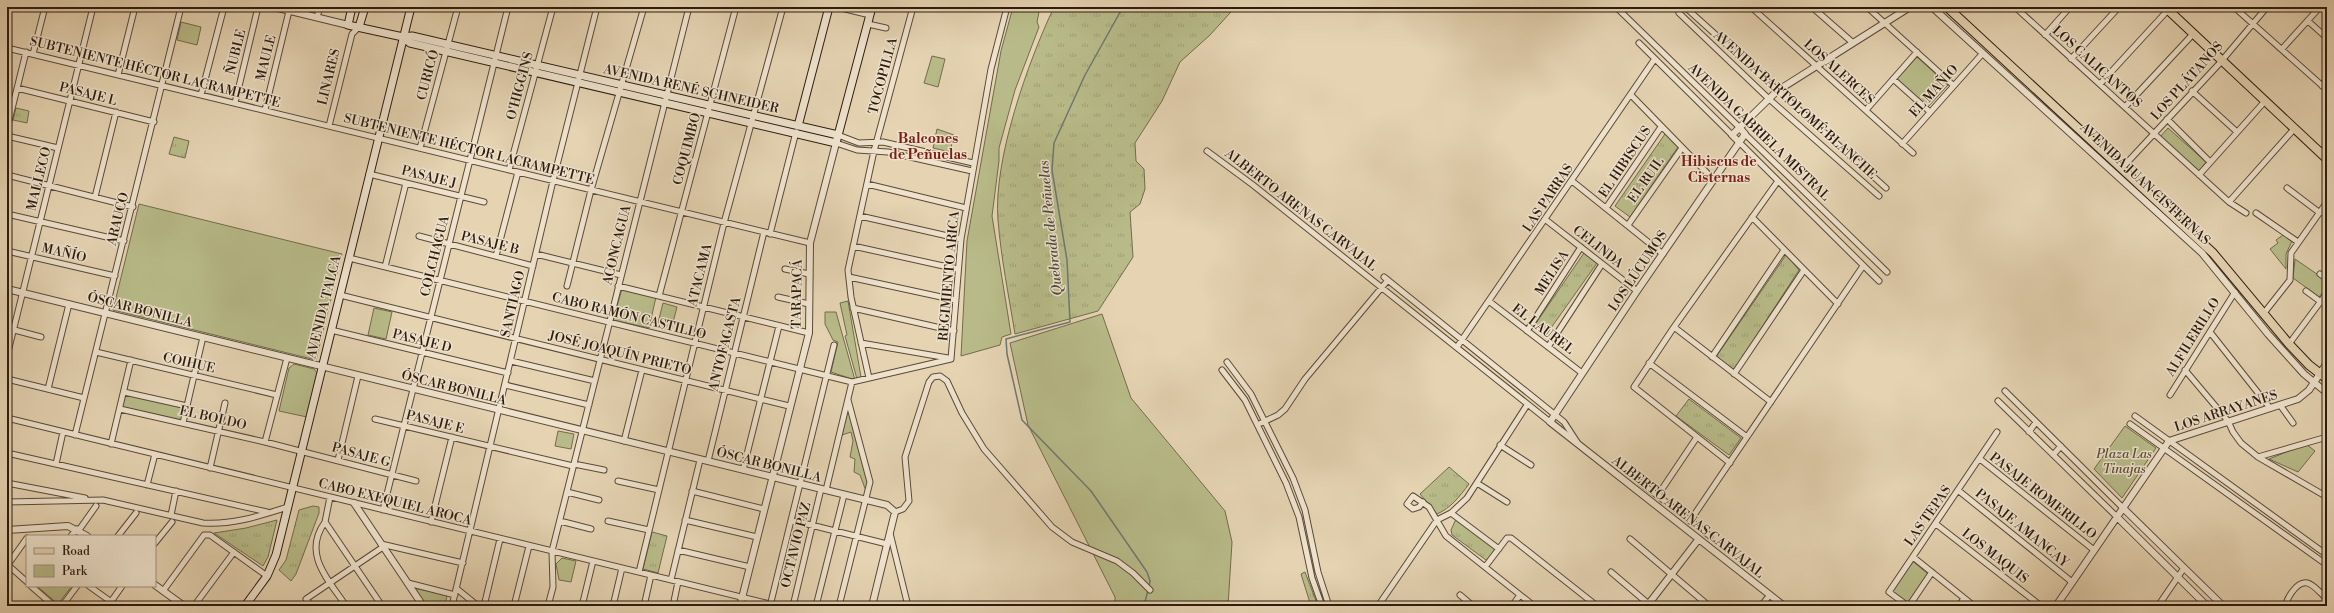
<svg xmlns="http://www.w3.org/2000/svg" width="2334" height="613" viewBox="0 0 2334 613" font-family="'Libre Bodoni',serif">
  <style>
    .grass { fill: url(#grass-tufts); stroke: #726c4c }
    .park { fill: #b8bb89; stroke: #726c4c }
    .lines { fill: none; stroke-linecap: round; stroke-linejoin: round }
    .stream { stroke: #6d7872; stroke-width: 1.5 }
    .minor-casing { stroke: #5b4a37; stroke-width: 7 }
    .tertiary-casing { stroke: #5b4a37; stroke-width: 8 }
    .secondary-casing { stroke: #2d1c0e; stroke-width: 9 }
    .primary-casing { stroke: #2d1c0e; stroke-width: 10 }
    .minor { stroke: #eee2cd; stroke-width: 5 }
    .tertiary { stroke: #eee2cd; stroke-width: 6 }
    .secondary { stroke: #eee2cd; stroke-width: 7 }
    .primary { stroke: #e5d3b2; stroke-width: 8 }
    .labels { text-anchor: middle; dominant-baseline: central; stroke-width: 3; stroke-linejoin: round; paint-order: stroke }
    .street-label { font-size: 13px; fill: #2d1c0e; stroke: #eee2cd }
    .park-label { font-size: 13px; font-style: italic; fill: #574c33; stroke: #eee2cd }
    .neighbourhood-label { font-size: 14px; font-weight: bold; fill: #7a1f14; stroke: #eee2cd }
    .water-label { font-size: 14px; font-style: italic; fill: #4d4a40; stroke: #eee2cd }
  </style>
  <defs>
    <pattern id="grass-tufts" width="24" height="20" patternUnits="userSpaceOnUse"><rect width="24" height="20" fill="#b8bb89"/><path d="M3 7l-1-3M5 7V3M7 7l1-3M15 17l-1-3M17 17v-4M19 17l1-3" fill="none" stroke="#9ea075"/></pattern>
  </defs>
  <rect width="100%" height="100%" fill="#e5d3b2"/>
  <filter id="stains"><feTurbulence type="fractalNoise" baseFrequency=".005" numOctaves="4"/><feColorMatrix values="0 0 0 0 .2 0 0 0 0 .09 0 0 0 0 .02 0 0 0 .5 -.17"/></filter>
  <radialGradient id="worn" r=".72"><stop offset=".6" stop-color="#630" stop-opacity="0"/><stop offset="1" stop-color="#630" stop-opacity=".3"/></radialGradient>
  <path class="grass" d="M1054,7h179l-3,6 -20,22 -30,27 -18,39 -27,42 1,18 8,8 1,20 -5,15 -10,8 3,45 -35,54 -83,23c-6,-37 -14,-76 -17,-114 -5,-60 30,-158 56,-213z
    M16,108l13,3 -2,12 -14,-3z
    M1665,134l13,13 -48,70 -15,-11z
    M174,137l15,4 -4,17 -16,-4z
    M1584,253l13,10 -51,72 -12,-9z
    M1786,255l13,15 -65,100 -18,-13z
    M1689,399l52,39 -12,17 -53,-39z
    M1449,467l20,17c-9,12 -18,24 -32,30l-17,-20z
    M313,506l6,1v6l-23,61 -5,7 -12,-11 7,-10 13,-50z
    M1456,519l40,29 -8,12h-2l-34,-25 -1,-5z
    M277,520l-9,37 -5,9 -49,-33 32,-5z
    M652,532l15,4 -9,37 -15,-4z
    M1305,572l13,34h-7l-10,-32z"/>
  <path class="park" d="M1013,7h27l-3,15 2,5 -24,63 -16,58v13l-7,55 19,118 -9,3 -2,8 -39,11 6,-115 34,-190z
    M181,22l20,5 -4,18 -20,-5z
    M932,56l13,3 -7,28 -14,-4z
    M1917,57l31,28 -20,22 -31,-28z
    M2168,128l38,34 -7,9 -39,-34z
    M937,129l17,6 -4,17 -17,-4z
    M139,204l203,50 -26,106 -203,-50z
    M2283,235l9,6 -6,13v15l-16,-20 8,-6 -2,-3z
    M2295,259l32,22v6l-8,10 -26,-19z
    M622,289l34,8 -7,31 -36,-8z
    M848,301l13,76 -4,2 -12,-43 2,-1 -7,-32z
    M663,303l14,4 -6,23 -14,-3z
    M374,308l18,4 -6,27 -18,-4z
    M825,312h11l19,68 -24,-8 7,-30 -5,-2 -8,-16z
    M1102,314l29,84 94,113 7,31 -4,64h-113v-9l-87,-172 -18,-82z
    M294,364l20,5 3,4 -10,44 -28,-6 10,-43z
    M125,394l60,14 -3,14 -60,-14z
    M848,409l20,73 -2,9 -6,-16 -6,-3 1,-13 -5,-2 3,-16 -2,-9 -9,3z
    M2125,426l31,22 -34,50 -28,-29z
    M558,431l16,3 -3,15 -16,-3z
    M2306,444l9,7 -17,21 -29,-13z
    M562,558l14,3 -5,21 -12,-2 -3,-16z
    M1910,559l18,15 -20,30 -19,-13z
    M37,586h35l-14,18z
    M414,588l33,7 -2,11h-20z"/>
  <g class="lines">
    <path class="stream" d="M1123,7l-38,68 -31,68 -2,27 15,90 3,62 -64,17 1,15 15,66 69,71 56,81 3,9 -1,6
      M1144,606l4,-16"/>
    <defs>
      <path id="minor" d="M837,7l33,8
        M1616,7l123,120
        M1685,7l201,181
        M1751,7l162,146
        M1812,7l40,35
        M1867,7l86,78
        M2015,7l214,195 17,11
        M2234,7l93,83
        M1679,13l89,85 111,98
        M317,17l3,-10
        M2308,21l19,17
        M868,24l18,4
        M2045,35l25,-28
        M1639,43l93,92
        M7,48l803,195
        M2282,49l38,-42
        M33,54l12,-47
        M2071,59l48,-52
        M118,75l17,-68
        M1893,79l37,33
        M2100,84l68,-74
        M2322,86l5,-7
        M17,88l137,34
        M2192,91l45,41
        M201,95l23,-88
        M1631,95l82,84
        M235,103l23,-96
        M2125,107l69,-74
        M265,110l24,-99
        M1866,110l51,-58
        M2167,119l43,43
        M329,126l23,-92 7,-7
        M7,129l19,-77
        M1745,134l142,138
        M838,135l21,8 24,-1 90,21
        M7,136l51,12
        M1739,142l140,139
        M836,143l21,7 31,2 84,19
        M1902,144l81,-91
        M420,148l38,-141
        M1207,151l46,34 297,237
        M2321,153l6,-8
        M2122,168l97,-104 48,-57
        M509,170l44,-163
        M369,174l115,28
        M7,175l126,32
        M2199,175l67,-75
        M1572,181l91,73
        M867,184l99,24
        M2287,188l33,25
        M95,197l21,-85
        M2229,202l66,-74
        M1606,208l55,-81
        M2256,213l42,29
        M7,214l117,27
        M860,216l101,23
        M1752,217l86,87
        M1546,220l91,71
        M1628,225l54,-77
        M770,234l26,-102
        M419,236l114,30
        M853,246l104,23
        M7,251l108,25
        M536,254l85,21
        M496,256l22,-84
        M349,258l503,124 99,-23
        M385,267l21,-84
        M785,269l24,5
        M2320,274l7,5
        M849,277l106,23
        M1384,277l180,145 13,20
        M567,286l24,-96 53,-183
        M618,286l191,47
        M2306,291l15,11
        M340,295l449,111
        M659,296l77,-289
        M778,297l31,7
        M1490,302l92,71
        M853,308l101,23
        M2264,313l26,-33 1,-27 36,-51
        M1674,327l97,75
        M7,328l34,9
        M331,330l177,43
        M1527,331l54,-84
        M2210,332l60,76
        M861,343l87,15
        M2289,344l38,-51
        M1457,347l197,-287
        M1548,347l54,-83
        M96,352l181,43
        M7,356l86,-349
        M1712,357l72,-107
        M951,359l10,-120 30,-170 16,-62
        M511,361l84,20
        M1227,362l24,32 42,84 12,32 13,62 11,34
        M1649,363l98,74
        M1222,370l23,30 41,83 13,34 13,61 10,28
        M2185,370l43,51 5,11 8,11 17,14 69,40
        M1734,374l70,-104
        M869,378l-18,-81 -3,-27 26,-119 39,-144
        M7,379l77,19
        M505,385l84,20
        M48,389l21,-85
        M2005,391l117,116
        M124,392l63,14
        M2170,395l65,-103
        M1998,401l118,115
        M2280,405l13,18
        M120,409l145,33 151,39
        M2135,416l192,139
        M7,418l771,188
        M375,419l198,47
        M183,423l20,-86
        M1261,423l17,-8 7,-6 20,-30 83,-99
        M2130,424l197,141
        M2029,432l7,-10
        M75,435l106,-428
        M624,441l18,-71
        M265,442l22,-84
        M111,444l20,-84
        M1500,445l31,20
        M7,453l260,59
        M2053,455l8,-9
        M2258,457l69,-20
        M1980,459l114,91
        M338,460l20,-84
        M708,461l56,-229
        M1730,463l-96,-76 40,-60 104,-146
        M56,464l7,-32
        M574,464l30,6
        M210,468l15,-65
        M743,470l36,-144
        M618,481l41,9
        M7,483l78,15
        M1477,483l30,19
        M1641,483l69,53
        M147,485l8,-31
        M826,490l26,-108
        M692,491l72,18
        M1959,491l113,91
        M567,492l32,8
        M1658,495l39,-58
        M330,497l-5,25 57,84
        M7,502l96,-2 100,23c30,2 56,-7 85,-16
        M1423,502l-4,5 -6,2 -6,-5 6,-8 16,11 17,29 88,70
        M383,510l125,-503
        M895,512l8,-3 6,-8 -4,-44 24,-75 4,-5 7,-1 7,5 15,32 22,36 68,78 20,15 45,19 16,12 17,17
        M1451,513l48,36
        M171,515l5,-24
        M685,520l72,17
        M791,520l96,24
        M560,521l31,8
        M608,521l41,9
        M1690,521l173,-255
        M325,522c-23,32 3,57 21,84
        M431,522l21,-85
        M1936,524l105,82
        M79,530l17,-24
        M890,533l18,73
        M71,536l6,-7
        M118,536l18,-23
        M1630,539l79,67
        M155,543l17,-21
        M381,544l82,19
        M678,550l72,17
        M1913,557l61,49
        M8,565l19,17
        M7,566l20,-28
        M1485,567l22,-29h4l86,68
        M639,572l85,-349 59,-216
        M1611,572l40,34
        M671,580l29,-120
        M408,583l47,12
        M31,586l23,20
        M89,586l28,20
        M457,589l21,17
        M163,591l41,-56h6l57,41
        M1460,595l13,11
        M62,606l15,-20
        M108,606l14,-20
        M194,606l40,-54
        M311,606l-5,-7 77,-52
        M452,606l101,-425 44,-174
        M484,606l16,-67
        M514,606l15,-60
        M548,606l5,-19 -1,-36 137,-544
        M582,606l11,-45
        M613,606l9,-38
        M644,606l7,-31
        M673,606l5,-24
        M770,606l64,-261
        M793,606l28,-117
        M816,606l28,-111
        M839,606l31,-124 -22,-82
        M1378,606l59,-86 14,-7 16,-15 60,-93
        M1512,606l8,-11
        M1761,606l8,-10
        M1908,606l-19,-14 108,-160
        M1909,606l23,-34
        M1959,606l5,-8
        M2158,606l26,-38
        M2286,606c0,-6 3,-9 6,-14 14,-19 22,-5 35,7"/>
      <path id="tertiary" d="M274,7l74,18
        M1932,7l270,246 66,81 36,40 23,19
        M1739,127l6,7 -108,157 -87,131 234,184
        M1739,142l-7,-7 45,-44 133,-84
        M7,289l880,216 8,7 -23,94
        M354,503l69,103
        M2122,507l101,99
        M2116,516l91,90
        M7,530l61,-4 19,10
        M155,585l29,21
        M740,606l69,-273 1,-90 26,-100
        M1647,606l51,-66
        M2056,606l113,-165 129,-42 11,-9 18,-27"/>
      <path id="secondary" d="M352,7l-4,18 55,12 9,-1 426,99
        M359,27l6,-20
        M403,37l7,6 426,100 36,-136
        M798,126l31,-119
        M245,606l22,-30 9,-21 135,-548"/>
      <path id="primary" d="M1947,7l266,246 76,91 20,21 18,14
        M2165,7l162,152"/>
    </defs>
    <use href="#minor" class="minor-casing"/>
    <use href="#tertiary" class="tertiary-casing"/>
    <use href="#secondary" class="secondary-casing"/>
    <use href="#primary" class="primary-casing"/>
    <use href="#minor" class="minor"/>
    <use href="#tertiary" class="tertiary"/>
    <use href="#secondary" class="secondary"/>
    <use href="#primary" class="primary"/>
  </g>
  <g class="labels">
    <g class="street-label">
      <text transform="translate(236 52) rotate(-76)">ÑUBLE</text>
      <text transform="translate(266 58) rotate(-76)">MAULE</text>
      <text transform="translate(2097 67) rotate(42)">LOS CALICANTOS</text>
      <text transform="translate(155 72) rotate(14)">SUBTENIENTE HÉCTOR LACRAMPETTE</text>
      <text transform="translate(1839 72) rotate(42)">LOS ALERCES</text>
      <text transform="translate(428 75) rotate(-75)">CURICÓ</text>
      <text transform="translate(883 76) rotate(-75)">TOCOPILLA</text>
      <text transform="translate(329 77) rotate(-76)">LINARES</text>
      <text transform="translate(2187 81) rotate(-48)">LOS PLÁTANOS</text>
      <text transform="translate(520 86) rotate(-75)">O'HIGGINS</text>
      <text transform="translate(691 89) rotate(13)">AVENIDA RENÉ SCHNEIDER</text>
      <text transform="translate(1934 91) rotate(-48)">EL MAÑIO</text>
      <text transform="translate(88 94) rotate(14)">PASAJE L</text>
      <text transform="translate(1795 105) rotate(42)">AVENIDA BARTOLOMÉ BLANCHE</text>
      <text transform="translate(1759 132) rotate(44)">AVENIDA GABRIELA MISTRAL</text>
      <text transform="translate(469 149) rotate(14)">SUBTENIENTE HÉCTOR LACRAMPETTE</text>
      <text transform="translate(687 149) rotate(-75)">COQUIMBO</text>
      <text transform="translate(1625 162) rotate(-56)">EL HIBISCUS</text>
      <text transform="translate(429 177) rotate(14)">PASAJE J</text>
      <text transform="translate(39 179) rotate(-76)">MALLECO</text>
      <text transform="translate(1646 180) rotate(-55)">EL RUIL</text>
      <text transform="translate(2145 184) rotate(43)">AVENIDA JUAN CISTERNAS</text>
      <text transform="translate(1548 198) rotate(-56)">LAS PARRAS</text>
      <text transform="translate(1301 210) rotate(38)">ALBERTO ARENAS CARVAJAL</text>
      <text transform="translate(118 219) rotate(-76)">ARAUCO</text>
      <text transform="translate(490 243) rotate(14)">PASAJE B</text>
      <text transform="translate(617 245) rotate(-76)">ACONCAGUA</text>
      <text transform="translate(1598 247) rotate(38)">CELINDA</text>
      <text transform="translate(64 253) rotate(13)">MAÑÍO</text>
      <text transform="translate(435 256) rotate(-76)">COLCHAGUA</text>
      <text transform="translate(1638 271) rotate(-56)">LOS LÚCUMOS</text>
      <text transform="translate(1552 273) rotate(-57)">MELISA</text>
      <text transform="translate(700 275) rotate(-76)">ATACAMA</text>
      <text transform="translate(949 276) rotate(-85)">REGIMIENTO ARICA</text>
      <text transform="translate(797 294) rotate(-89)">TARAPACÁ</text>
      <text transform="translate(513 304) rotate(-77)">SANTIAGO</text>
      <text transform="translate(324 307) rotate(-76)">AVENIDA TALCA</text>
      <text transform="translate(140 310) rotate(14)">ÓSCAR BONILLA</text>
      <text transform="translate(629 316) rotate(14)">CABO RAMÓN CASTILLO</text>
      <text transform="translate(1543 329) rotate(37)">EL LAUREL</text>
      <text transform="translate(2193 337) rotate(-58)">ALFILERILLO</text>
      <text transform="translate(422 341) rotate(14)">PASAJE D</text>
      <text transform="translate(725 344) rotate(-76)">ANTOFAGASTA</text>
      <text transform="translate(620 353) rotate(14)">JOSÉ JOAQUÍN PRIETO</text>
      <text transform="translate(189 363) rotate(13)">COIHUE</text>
      <text transform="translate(454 388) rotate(14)">ÓSCAR BONILLA</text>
      <text transform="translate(2226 411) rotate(-18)">LOS ARRAYANES</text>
      <text transform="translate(213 418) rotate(13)">EL BOLDO</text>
      <text transform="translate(435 422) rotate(14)">PASAJE E</text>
      <text transform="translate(361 455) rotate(15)">PASAJE G</text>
      <text transform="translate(769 465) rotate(14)">ÓSCAR BONILLA</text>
      <text transform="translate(2043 496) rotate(38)">PASAJE ROMERILLO</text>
      <text transform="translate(395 502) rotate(14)">CABO EXEQUIEL AROCA</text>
      <text transform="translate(1928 516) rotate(-55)">LAS TEPAS</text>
      <text transform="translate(1688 517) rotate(38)">ALBERTO ARENAS CARVAJAL</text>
      <text transform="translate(2022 528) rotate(39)">PASAJE AMANCAY</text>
      <text transform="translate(796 545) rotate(-76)">OCTAVIO PAZ</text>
      <text transform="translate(1995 556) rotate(38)">LOS MAQUIS</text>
    </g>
    <g class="park-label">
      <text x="2124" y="454">Plaza Las<tspan x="2124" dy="15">Tinajas</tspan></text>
    </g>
    <g class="neighbourhood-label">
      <text x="928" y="139">Balcones<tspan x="928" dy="16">de Peñuelas</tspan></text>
      <text x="1719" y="162">Hibiscus de<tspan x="1719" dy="16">Cisternas</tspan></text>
    </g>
    <g class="water-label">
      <text transform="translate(1051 228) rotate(-96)">Quebrada de Peñuelas</text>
    </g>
  </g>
  <rect width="2334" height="613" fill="none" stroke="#e5d3b2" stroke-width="24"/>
  <rect x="8" y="8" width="2318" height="597" fill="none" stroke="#2d1c0e" stroke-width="2"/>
  <rect x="12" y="12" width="2310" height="589" fill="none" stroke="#2d1c0e"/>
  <rect x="26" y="535" width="130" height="52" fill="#eee2cd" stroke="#a19381"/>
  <rect x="34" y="548" width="20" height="6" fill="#e5d3b2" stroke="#a19381"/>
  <text x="62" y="555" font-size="12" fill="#2d1c0e">Road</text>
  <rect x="34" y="565" width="20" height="12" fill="#b8bb89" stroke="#a19381"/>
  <text x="62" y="575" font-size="12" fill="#2d1c0e">Park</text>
  <rect width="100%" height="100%" filter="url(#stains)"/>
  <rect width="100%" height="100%" fill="url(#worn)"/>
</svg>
